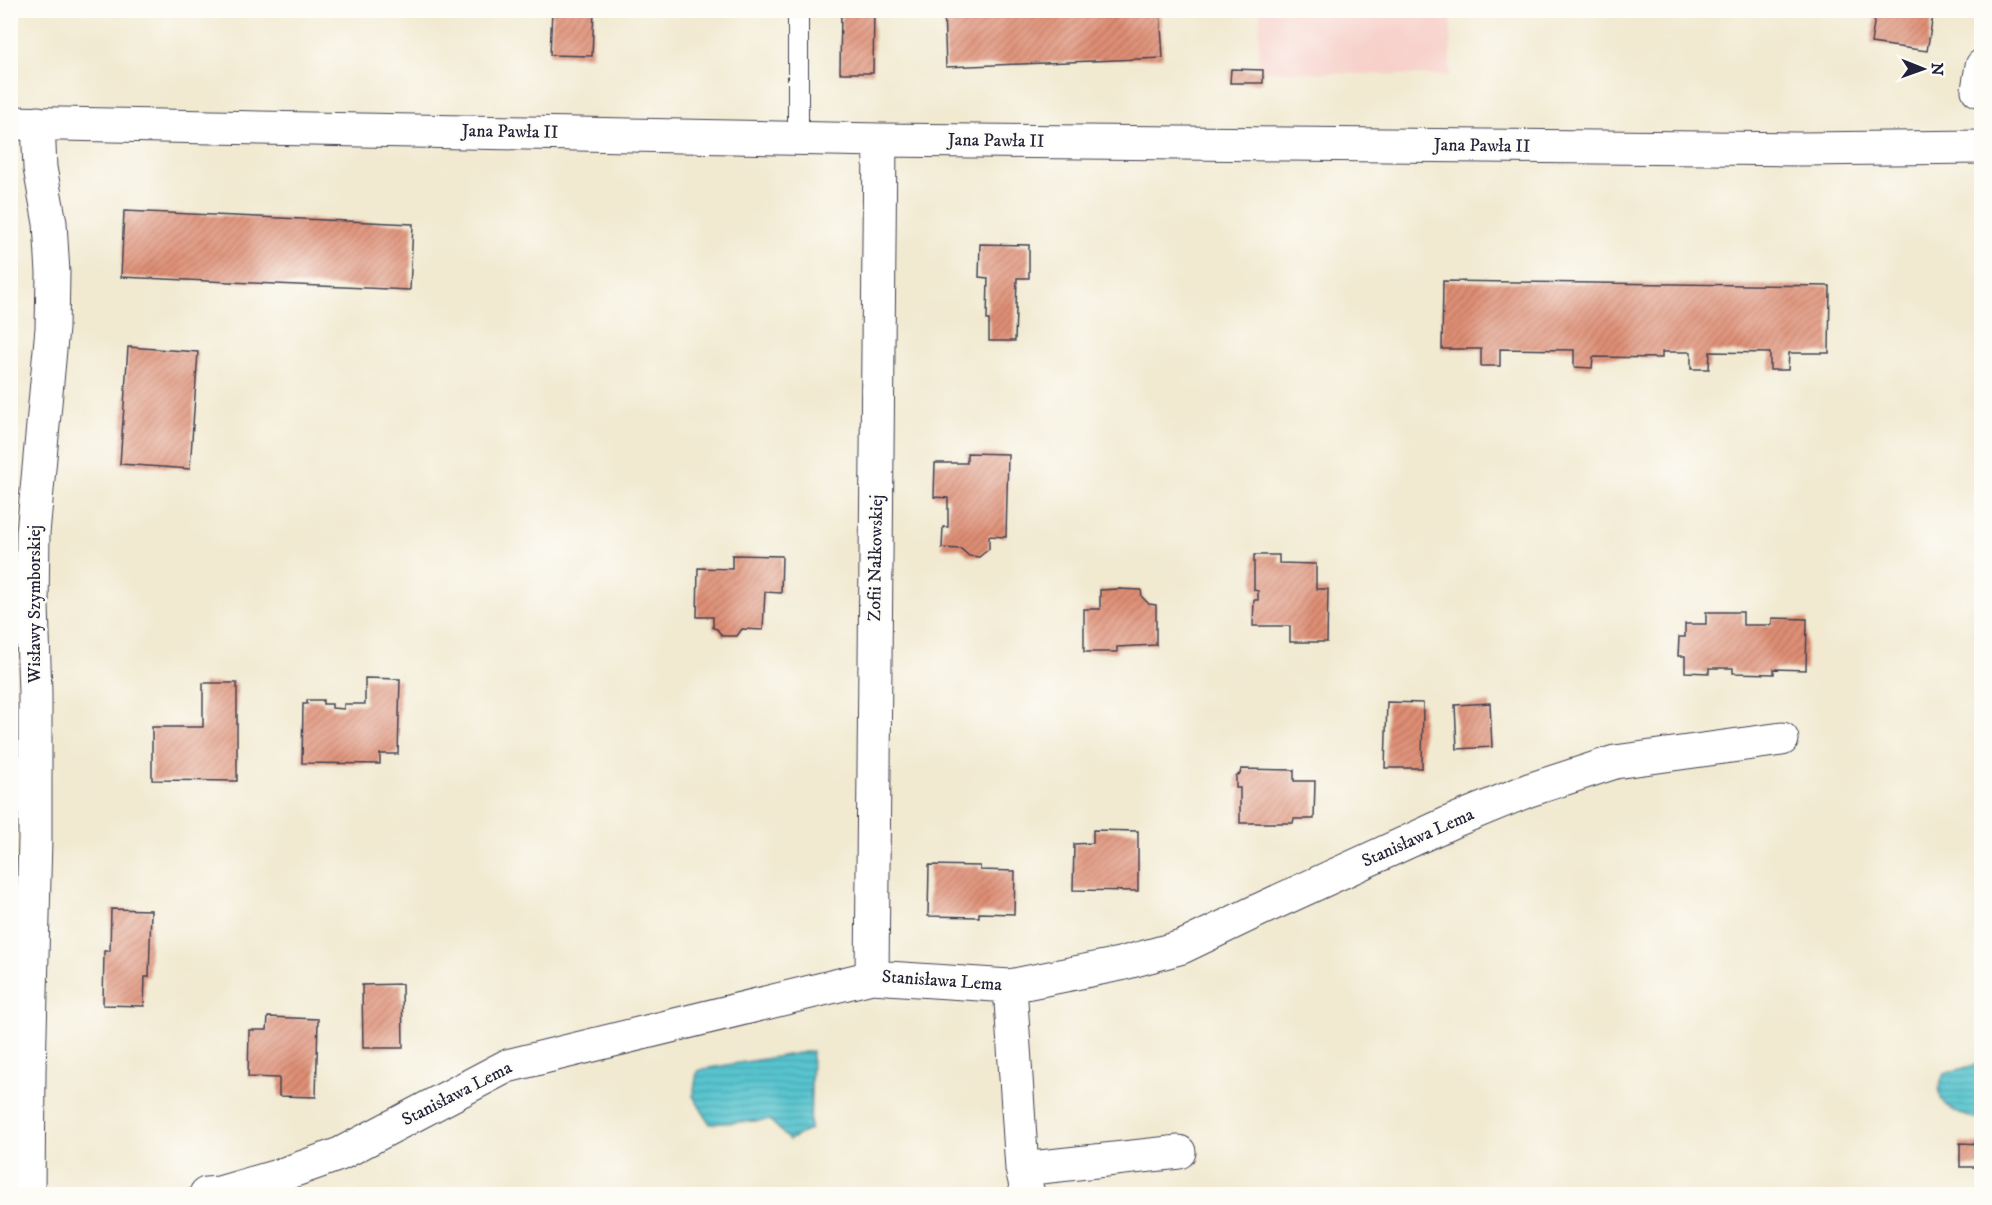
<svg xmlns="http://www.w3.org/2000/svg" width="1992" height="1205" viewBox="0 0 1992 1205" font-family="'IM FELL DW Pica',serif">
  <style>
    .built { fill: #f7d0ca }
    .water { fill: url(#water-rules); stroke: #3d7485; stroke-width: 1.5 }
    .building { fill: url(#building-hatch) }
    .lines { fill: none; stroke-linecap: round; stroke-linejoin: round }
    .service-casing { stroke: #414051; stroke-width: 22 }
    .minor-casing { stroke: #414051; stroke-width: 35 }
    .service { stroke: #fff; stroke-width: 20 }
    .minor { stroke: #fff; stroke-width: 33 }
    .labels { text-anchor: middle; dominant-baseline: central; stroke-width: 5; stroke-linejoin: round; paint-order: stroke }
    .street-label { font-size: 18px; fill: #22223b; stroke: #fdfcf7 }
  </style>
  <defs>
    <pattern id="water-rules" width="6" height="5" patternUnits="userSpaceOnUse" patternTransform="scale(1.5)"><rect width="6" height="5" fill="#58c5cf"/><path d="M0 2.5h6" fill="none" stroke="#48a0a9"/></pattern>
    <pattern id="building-hatch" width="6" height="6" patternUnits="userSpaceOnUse" patternTransform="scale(1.5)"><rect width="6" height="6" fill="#df8e74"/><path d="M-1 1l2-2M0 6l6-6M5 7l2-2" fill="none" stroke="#b47460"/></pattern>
  </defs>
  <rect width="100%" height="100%" fill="#fdfcf7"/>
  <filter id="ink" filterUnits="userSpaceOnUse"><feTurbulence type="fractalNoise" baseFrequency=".0167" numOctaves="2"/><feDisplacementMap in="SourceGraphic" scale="12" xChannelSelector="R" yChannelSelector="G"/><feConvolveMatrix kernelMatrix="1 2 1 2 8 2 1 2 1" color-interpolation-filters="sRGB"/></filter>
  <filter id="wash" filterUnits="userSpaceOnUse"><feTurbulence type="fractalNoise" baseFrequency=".008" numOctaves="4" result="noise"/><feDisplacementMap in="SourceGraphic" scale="24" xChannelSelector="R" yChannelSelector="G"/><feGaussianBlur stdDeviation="1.35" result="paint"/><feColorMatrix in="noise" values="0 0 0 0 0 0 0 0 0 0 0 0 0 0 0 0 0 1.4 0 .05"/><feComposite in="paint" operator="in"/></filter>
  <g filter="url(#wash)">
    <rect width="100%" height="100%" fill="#f1e9d0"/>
    <path class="built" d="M1260,11h191l-1,65 -192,-5z"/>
    <path class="water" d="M812,1051l-2,78 -21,11 -19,-20 -60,4 -17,-28 4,-24 6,-3z
      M1976,1064h5v56c-24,-5 -53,-15 -37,-46z"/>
    <g id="blocks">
      <path class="building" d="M552,10h42l-2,46 -42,-1z
        M841,10h33l-1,63h-33z
        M944,10h216l3,48 -217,9z
        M1876,10h58l-7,41 -56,-8z
        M1231,69l32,1v13h-33z
        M124,211l289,13 -3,66 -289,-13z
        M980,244l49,1v33h-12l-2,63h-26v-21h-2l1,-42 -9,-1z
        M1443,281l387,5 -1,67h-40l-1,17h-18v-17l-60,-1 -1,17h-18v-17h-29v6l-69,-1 -1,11 -18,-1v-17l-74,-1v17h-19v-17h-39z
        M128,347l70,5 -8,117 -70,-5z
        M967,453l41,1 -2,83 -17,-1v13l-10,8 -10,-1 -8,-7 -19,-1 1,-21h5v-29l-14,-1 1,-34h32z
        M732,555l50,1 -1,37 -16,-1 -2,38 -21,-1 -5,7h-15l-5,-7 -4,-1v-11h-16l1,-49 34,1z
        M1254,555h25v8l37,1v25h12l-1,53h-37v-16h-37l1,-26h4v-9l-4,-1z
        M1118,589l23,1 1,7 7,7 7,1v40l-39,2v5h-33v-43h16v-19z
        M1706,612h37v13h29v-7l35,1 -1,51 -32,-1v5l-41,-1v-5h-24v5l-24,-1v-16h-7l1,-19h6v-13h21z
        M365,678l35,1 -2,75h-18v10l-78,-1 1,-59h4v-4h16v4h9v4l12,1v-5h21z
        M203,683h34v98l-85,-1v-53h51z
        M1387,702l36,1 -1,65h-37z
        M1490,703l2,44 -35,2 -2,-44z
        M1241,769l53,1v11h21l-1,38h-20l-1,4h-53v-35h-4v-12l4,-2z
        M1093,830l45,1v60l-65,-1 1,-46 19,-1z
        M929,865l51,1v4l35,1 -1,43 -35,-1v4l-51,-1z
        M111,909l40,1 -2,67h-4l-1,29 -41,-1 1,-54h6z
        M402,984l1,64h-40l-1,-63z
        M268,1017l50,2 -2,78 -37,-1v-18l-31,-1 1,-47h18z
        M1960,1143l22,1v23h-22z"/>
    </g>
  </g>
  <g filter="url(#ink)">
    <use href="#blocks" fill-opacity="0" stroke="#414051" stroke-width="1.5"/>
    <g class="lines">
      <defs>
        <path id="service" d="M798,138v-128"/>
        <path id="minor" d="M1978,90l4,-24
          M10,123l870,17 921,9 181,-2
          M872,977l8,-837
          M1010,986l12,183 6,25
          M1022,1169l157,-17
          M28,1194l1,-123 6,-232v-146l-3,-87 1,-73 19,-205 1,-55 -3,-50 -10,-55 -2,-45
          M206,1194l13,-1 62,-18 59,-21 167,-88 365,-89 138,9 110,-22 62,-17 77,-37 192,-88 78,-32 86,-28 167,-23"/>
      </defs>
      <use href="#service" class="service-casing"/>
      <use href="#minor" class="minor-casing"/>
      <use href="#service" class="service"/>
      <use href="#minor" class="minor"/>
    </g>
  </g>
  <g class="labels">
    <g class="street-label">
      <text transform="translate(510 132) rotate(1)">Jana Pawła II</text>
      <text transform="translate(996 141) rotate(1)">Jana Pawła II</text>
      <text transform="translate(1482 146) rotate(1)">Jana Pawła II</text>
      <text transform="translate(876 558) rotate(-89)">Zofii Nałkowskiej</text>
      <text transform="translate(35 604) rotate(-90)">Wisławy Szymborskiej</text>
      <text transform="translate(1418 838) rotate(-24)">Stanisława Lema</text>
      <text transform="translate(942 981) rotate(4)">Stanisława Lema</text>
      <text transform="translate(457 1094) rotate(-27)">Stanisława Lema</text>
    </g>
  </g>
  <rect width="1992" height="1205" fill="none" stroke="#fdfcf7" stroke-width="36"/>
  <g transform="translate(1923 69) rotate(91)" stroke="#fdfcf7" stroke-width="4.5" paint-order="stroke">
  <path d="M0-4.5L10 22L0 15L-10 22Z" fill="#22223b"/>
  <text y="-9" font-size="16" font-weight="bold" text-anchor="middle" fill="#22223b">N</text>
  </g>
</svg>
